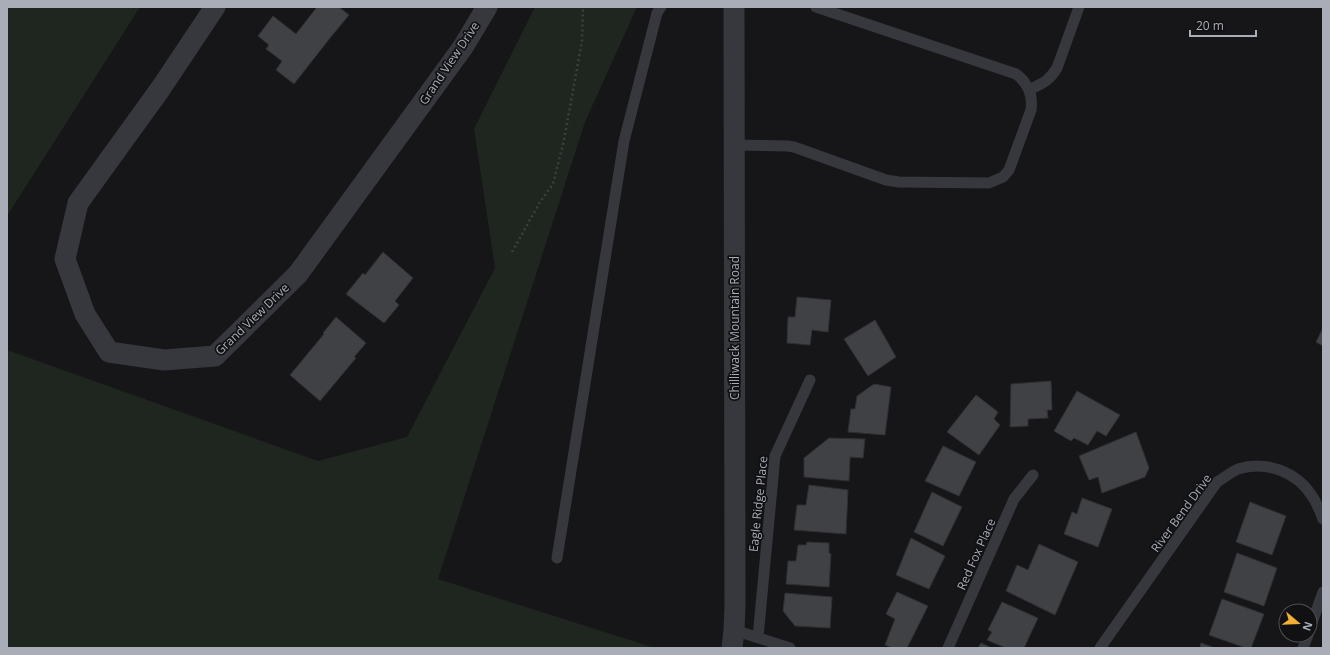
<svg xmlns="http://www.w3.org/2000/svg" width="1330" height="655" viewBox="0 0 1330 655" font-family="'Open Sans',sans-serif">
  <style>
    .green { fill: #1e261f }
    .building { fill: #404145; stroke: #303034 }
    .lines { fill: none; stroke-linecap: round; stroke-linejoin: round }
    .path { stroke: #3d3f44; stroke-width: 2.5; stroke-dasharray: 2 3; stroke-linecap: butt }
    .lane { stroke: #37383d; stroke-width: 11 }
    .street { stroke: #37383d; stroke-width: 21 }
    .labels { text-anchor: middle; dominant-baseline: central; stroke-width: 3.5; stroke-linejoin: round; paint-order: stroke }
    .street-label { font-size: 12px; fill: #a8adb8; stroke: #111113 }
  </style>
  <rect width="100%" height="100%" fill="#161618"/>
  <path class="green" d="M7,7h133l-133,209z
    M535,7h102l-52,115 -147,457 217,69h-648v-298l311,111 89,-24 88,-169 -21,-139z"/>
  <path class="building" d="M317,7h22l10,8 -19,23 -36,46 -18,-14 6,-9 -16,-12 3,-4 -11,-9 15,-20 23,18z
    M383,252l30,26 -18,23 4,4 -15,18 -38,-29 17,-21 2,2z
    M797,297l34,3 -3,32 -16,-2 -2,15 -23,-2 1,-26h7z
    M336,317l30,26 -12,14 2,1 -36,43 -30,-26 34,-41 -1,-1z
    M875,320l21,37 -28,19 -24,-37z
    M1323,328v18l-7,-4z
    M1051,381l1,29h-5l1,8 -20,1v7l-18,1 1,-43z
    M874,384l17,3 -6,48 -37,-3 3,-23h4l2,-13z
    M1077,391l43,24 -14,21 -9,-5 -9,14 -14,-7 -3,3 -17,-10z
    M976,395l22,17 -4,7 6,6 -21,30 -32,-23z
    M1136,432l13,36 -4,9 -43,16 -4,-16 -9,3 -10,-24z
    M829,438l36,1 -2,19 -13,-1 -1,24 -45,-4v-19z
    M943,446l33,16 -17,34 -34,-15z
    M809,485l39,5 -2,44 -52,-4 3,-25h9z
    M932,492l30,15 -19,39 -29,-14z
    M1082,498l30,11 -14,38 -34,-13 8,-22 5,2z
    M1250,502l36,14 -14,39 -36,-13z
    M911,538l34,18 -16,33 -33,-14z
    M807,542l22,1v10l2,1 -2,33 -43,-3 2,-23h8l2,-16h8z
    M1039,544l39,18 -23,53 -49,-24 11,-26 11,5z
    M1237,553l40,15 -13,38 -40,-14z
    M897,592l31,14 -21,42h-14l-8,-3 10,-26 -9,-5z
    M785,593l47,4 -2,31 -35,-2 -12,-15z
    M1222,599l42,15 -13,34h-5l-37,-13z
    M1002,602l36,16 -14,30h-18l-19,-8 5,-8 -4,-2z
    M981,643l11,5h-14z
    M1201,643l14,5h-15z"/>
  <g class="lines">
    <path class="path" d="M512,252l28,-50 13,-18 11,-44 18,-99 1,-34"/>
    <path class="lane" d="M1029,90c14,-7 20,-9 28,-22l22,-61
      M734,145l53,1 7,1 92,33 13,2 90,1 14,-6 6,-7 22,-60c2,-15 -3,-27 -15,-36l-200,-67
      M557,558l67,-417 33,-128 4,-6
      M1310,628l13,-36
      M734,630l56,18
      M758,637l17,-181 35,-76
      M948,648l66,-149 19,-24
      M1100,648l117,-166c7,-4 14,-10 21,-13 28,-9 59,3 74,27 5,7 8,15 11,23
      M1303,648l5,-13"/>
    <path class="street" d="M215,7l-54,81 -83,115 -13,56 20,55 24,38 55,8 51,-4 83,-82 165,-227 24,-40
      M732,648l2,-18 1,-25 -1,-598"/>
  </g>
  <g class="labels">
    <g class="street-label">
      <text transform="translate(449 63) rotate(-56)">Grand View Drive</text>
      <text transform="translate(252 319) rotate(-44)">Grand View Drive</text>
      <text transform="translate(734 328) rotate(-90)">Chilliwack Mountain Road</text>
      <text transform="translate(758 504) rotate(-84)">Eagle Ridge Place</text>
      <text transform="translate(1181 513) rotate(-54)">River Bend Drive</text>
      <text transform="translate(976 554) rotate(-66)">Red Fox Place</text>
    </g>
  </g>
  <rect width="1330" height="655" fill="none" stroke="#a8adb8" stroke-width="16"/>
  <g transform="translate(1298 623) rotate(109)"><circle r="19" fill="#111113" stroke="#4d4f55"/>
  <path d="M0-3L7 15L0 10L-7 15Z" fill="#f2b134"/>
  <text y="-6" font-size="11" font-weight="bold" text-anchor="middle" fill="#a8adb8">N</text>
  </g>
  <path d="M1190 30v6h66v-6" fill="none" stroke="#a8adb8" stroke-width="2"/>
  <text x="1196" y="30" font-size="12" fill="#a8adb8" stroke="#111113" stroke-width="3" paint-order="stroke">20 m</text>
</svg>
